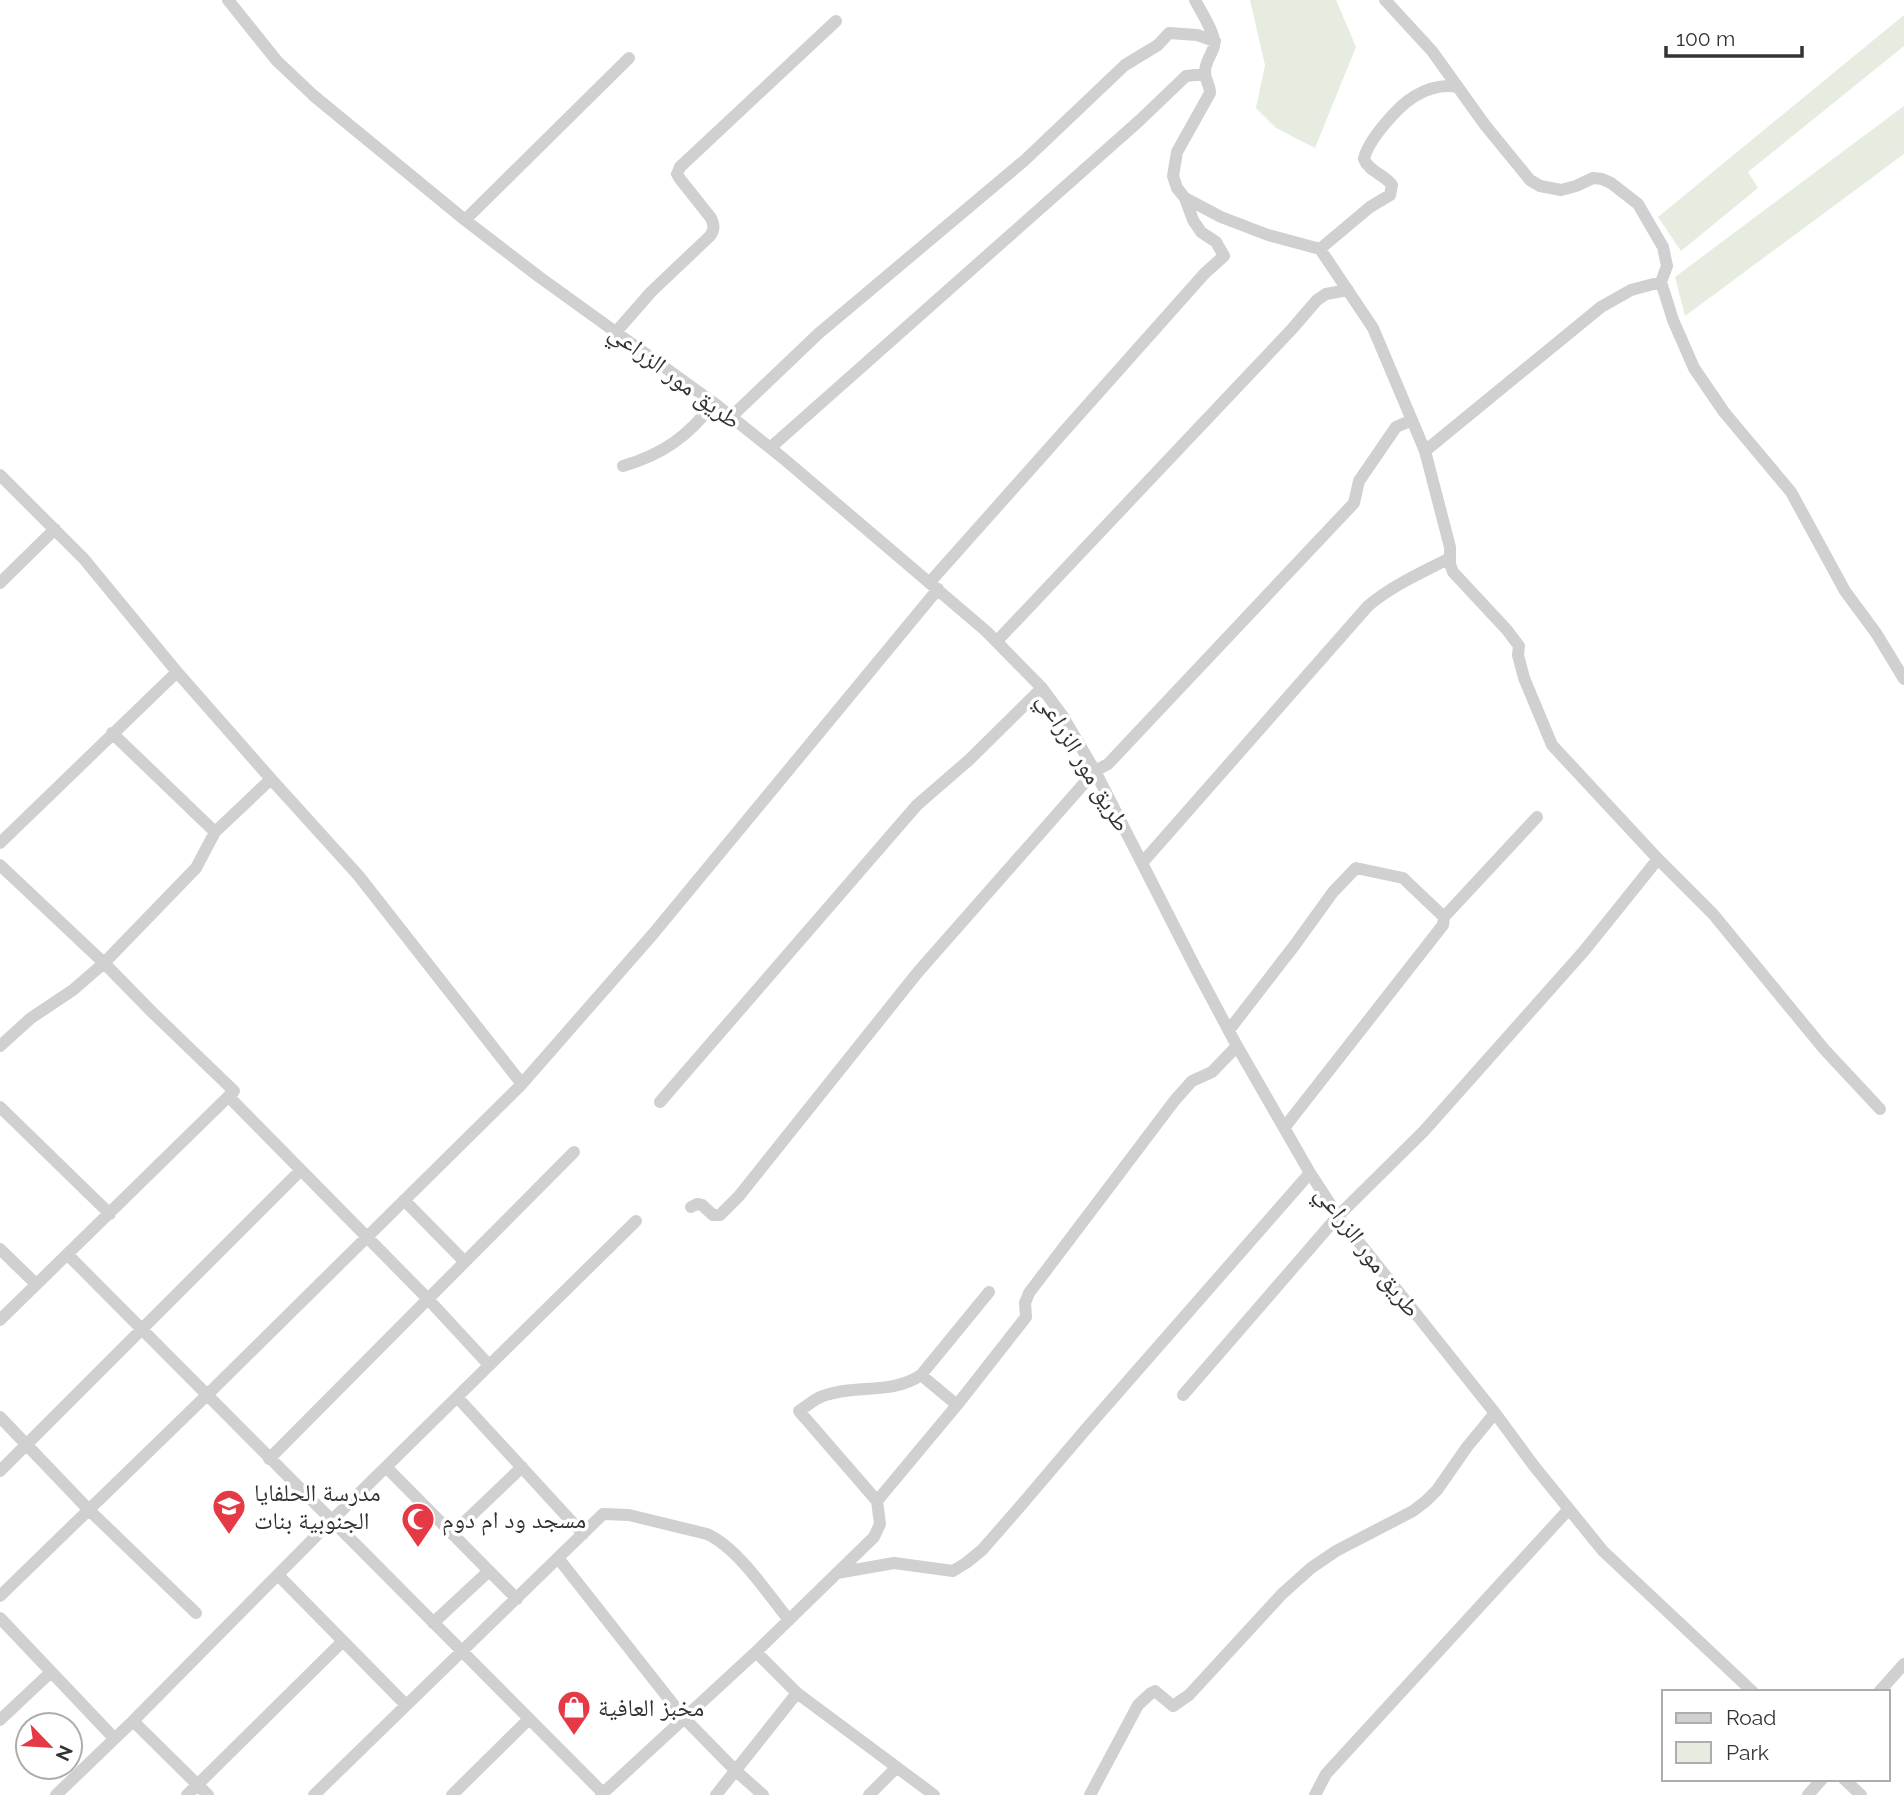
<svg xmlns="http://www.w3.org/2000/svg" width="1904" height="1795" viewBox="0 0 1904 1795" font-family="Raleway,'Noto Naskh Arabic',sans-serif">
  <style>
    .green { fill: #e6ecdf }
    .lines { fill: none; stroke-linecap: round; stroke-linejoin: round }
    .minor { stroke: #d0d0d0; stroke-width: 12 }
    .labels { text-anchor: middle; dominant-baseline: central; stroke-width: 7; stroke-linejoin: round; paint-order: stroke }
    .street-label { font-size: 24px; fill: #333; stroke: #fff }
    .poi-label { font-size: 24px; fill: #333; stroke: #fff; text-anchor: start }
  </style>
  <rect width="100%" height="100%" fill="#fff"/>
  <path class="green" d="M1250,0h86l20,47 -41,101 -39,-20 -20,-20 9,-43z
    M1904,15v31l-156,126 10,16 -77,63 -23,-34z
    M1904,106v48l-219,162 -10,-39z"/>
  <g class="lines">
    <path class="minor" d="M228,0l49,61 37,35 151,124 73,56 176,127 70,56 202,172 56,57 20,27 33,56 101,198 41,77 73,127 28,43 157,197 39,53 69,85 150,141
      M1385,0l47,51 53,74 45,55 10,6 21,4 15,-4 17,-8 9,1 9,4 27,21 25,43 4,19 -6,16 12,38 21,48 30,44 67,80 54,99 31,42 28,46
      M1185,198l36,19 47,18 52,14 53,79 52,123 25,96v17l3,8 54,58 12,16 -1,9 6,23 28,67 106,114 55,55 111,135 56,60
      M465,220l164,-162
      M1320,249l50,-42 20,-12 2,-10c-8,-11 -23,-13 -28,-26 4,-19 34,-53 51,-63 14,-8 27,-12 43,-9
      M616,332l35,-40 59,-56c5,-7 4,-11 1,-18l-31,-39 -3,-5 3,-7 156,-146
      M731,417l87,-83 207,-174 100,-95 33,-20 11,-12 28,2 18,6
      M770,448l369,-327 47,-45 19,-2
      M1425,451l176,-144 30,-17 30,-8
      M623,466c41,-12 65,-30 91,-63
      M0,475l84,84 93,113 94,107 87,96 164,209
      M930,582l275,-309 19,-17 -8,-14 -15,-10 -8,-12 -8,-22 -8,-10 -4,-12 4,-24 33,-59c0,-8 -5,-13 -5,-21 0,-11 7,-17 9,-26 3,-10 -14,-36 -19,-46
      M0,583l55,-54
      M997,641l295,-312 25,-29 9,-6 22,-4
      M112,733l103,99
      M0,843l177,-171
      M1142,863l226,-257c25,-21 53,-33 82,-48
      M0,865l104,98 49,50 81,78 -234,229
      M1229,1030l65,-84 39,-54 23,-24 47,10 41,39
      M0,1046l31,-28 42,-28 31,-27 92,-95 19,-36 56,-53
      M229,1097l199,202 61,66
      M660,1102l257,-297 52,-45 73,-72
      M0,1107l110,107
      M1284,1128l159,-203 1,-8 93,-100
      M404,1200l61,62
      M691,1207l6,-3 5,1 11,10h7l19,-19 179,-224 177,-201 13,-7 246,-261 5,-22 37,-54 16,-7
      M0,1249l36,35
      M68,1255l535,538
      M921,1375l36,30
      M1183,1395l155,-179 86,-85 160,-180 74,-92
      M457,1397l126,137
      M0,1417l89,93 107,103
      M269,1459l305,-307
      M386,1467l131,132
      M0,1471l301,-301
      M877,1501l80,-96 69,-88 -1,-14 4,-10 146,-193 17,-19 20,-9 25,-26
      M452,1534l70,-67
      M558,1558l126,160 51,52 28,25
      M837,1573l57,-10 59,8 13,-8 16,-13 35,-40 69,-81 224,-256
      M278,1575l128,130
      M0,1596l206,-200 314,-310 133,-152 285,-345
      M0,1618l114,120
      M433,1623l56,-52
      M756,1652l41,41 137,102
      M1879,1692l25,-28
      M0,1720l51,-48
      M133,1721l75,74
      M1844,1779l17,16
      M56,1795l77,-74 198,-200 305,-300
      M187,1795l156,-154
      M314,1795l289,-281 26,1 78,19c30,13 61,60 82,86
      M452,1795l77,-76
      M601,1795l155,-143 118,-115 6,-13 -3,-23 -78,-90c8,-5 15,-12 24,-15 32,-12 69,-1 98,-21l68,-83
      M716,1795l81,-102
      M869,1795l27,-27
      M1090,1795l48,-90 13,-12 4,-2 18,15 16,-11 93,-101 29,-26 25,-17 77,-40 13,-10 11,-11 30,-43 28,-34
      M1315,1795l11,-21 243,-265
      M1808,1795l14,-16"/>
  </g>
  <defs>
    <symbol id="school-pin" viewBox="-11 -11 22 30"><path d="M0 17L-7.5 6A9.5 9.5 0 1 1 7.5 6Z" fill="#e63946" stroke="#fff"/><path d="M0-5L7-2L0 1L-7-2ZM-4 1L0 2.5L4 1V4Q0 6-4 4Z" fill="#fff"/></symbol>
    <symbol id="mosque-pin" viewBox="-11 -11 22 30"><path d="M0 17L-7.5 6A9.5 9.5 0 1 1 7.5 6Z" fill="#e63946" stroke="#fff"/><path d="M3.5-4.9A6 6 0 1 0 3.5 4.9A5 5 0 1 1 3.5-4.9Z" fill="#fff"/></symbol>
    <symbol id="shop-pin" viewBox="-11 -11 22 30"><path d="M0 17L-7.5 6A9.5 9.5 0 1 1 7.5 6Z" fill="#e63946" stroke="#fff"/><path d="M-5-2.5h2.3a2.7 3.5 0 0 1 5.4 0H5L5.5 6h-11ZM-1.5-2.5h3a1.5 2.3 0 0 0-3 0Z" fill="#fff"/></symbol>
  </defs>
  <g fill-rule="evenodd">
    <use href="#school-pin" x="210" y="1487" width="38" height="52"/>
    <use href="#mosque-pin" x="399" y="1500" width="38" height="52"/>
    <use href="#shop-pin" x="555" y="1688" width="38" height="52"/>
  </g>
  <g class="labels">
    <g class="street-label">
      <text transform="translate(675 376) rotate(37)">طريق مور الزراعي</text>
      <text transform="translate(1084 762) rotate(59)">طريق مور الزراعي</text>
      <text transform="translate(1368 1251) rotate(53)">طريق مور الزراعي</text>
    </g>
    <g class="poi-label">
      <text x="254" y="1492">مدرسة الحلفايا<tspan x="254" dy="28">الجنوبية بنات</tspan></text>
      <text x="442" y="1519">مسجد ود ام دوم</text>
      <text x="598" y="1707">مخبز العافية</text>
    </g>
  </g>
  <rect x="1662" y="1690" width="228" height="91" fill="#ffffff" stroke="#adadad" stroke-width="2"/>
  <rect x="1676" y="1713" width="35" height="10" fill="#d0d0d0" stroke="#adadad" stroke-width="2"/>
  <text x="1726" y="1725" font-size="21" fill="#333333">Road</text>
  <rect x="1676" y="1742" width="35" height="21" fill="#e6ecdf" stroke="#adadad" stroke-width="2"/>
  <text x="1726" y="1760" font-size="21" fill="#333333">Park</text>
  <g transform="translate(49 1746) rotate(115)"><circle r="33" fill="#ffffff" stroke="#adadad" stroke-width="2"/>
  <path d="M0-5L12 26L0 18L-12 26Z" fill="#e63946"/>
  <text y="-10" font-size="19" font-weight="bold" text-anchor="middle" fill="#333333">N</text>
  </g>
  <path d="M1666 46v10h136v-10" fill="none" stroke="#333333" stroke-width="3.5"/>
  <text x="1676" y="46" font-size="21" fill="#333333" stroke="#ffffff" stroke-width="5" paint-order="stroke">100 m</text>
</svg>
